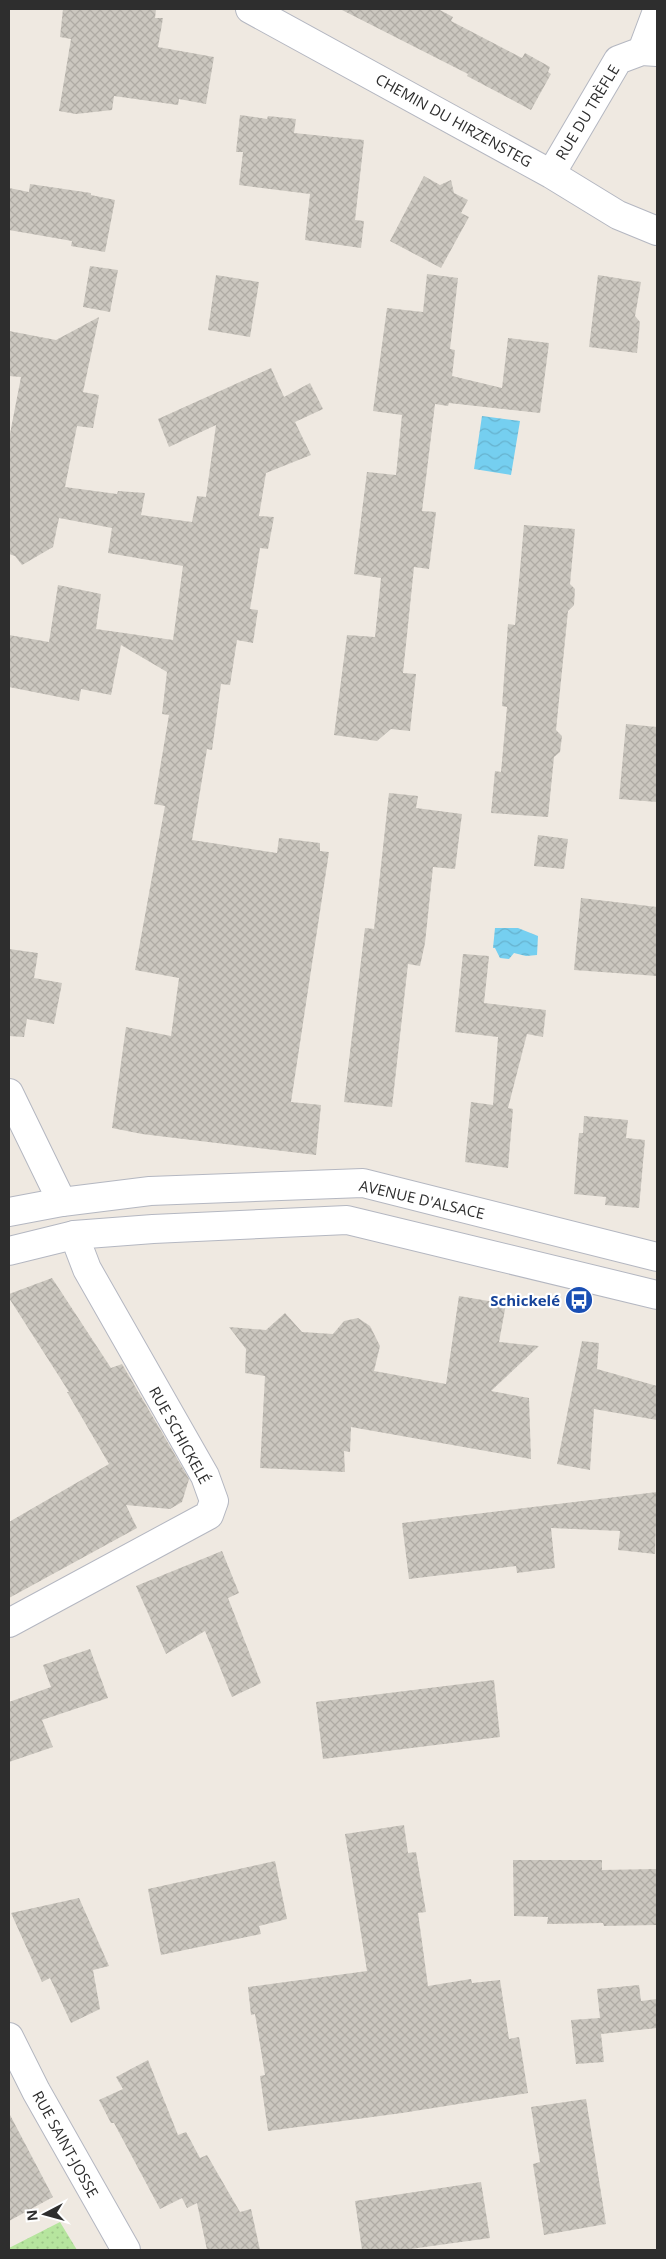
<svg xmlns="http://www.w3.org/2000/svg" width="666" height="2259" viewBox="0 0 666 2259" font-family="'Open Sans',sans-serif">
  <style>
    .grass { fill: url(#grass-dots) }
    .water { fill: url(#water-waves) }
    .building { fill: url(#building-cross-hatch) }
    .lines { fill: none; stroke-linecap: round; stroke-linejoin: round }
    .minor-casing { stroke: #b4b7c1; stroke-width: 30 }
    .tertiary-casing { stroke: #b4b7c1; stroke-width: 30 }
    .secondary-casing { stroke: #b4b7c1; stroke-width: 30 }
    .minor { stroke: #fff; stroke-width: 28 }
    .tertiary { stroke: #fff; stroke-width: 28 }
    .secondary { stroke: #fff; stroke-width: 28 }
    .labels { text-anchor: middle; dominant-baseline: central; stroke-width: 4.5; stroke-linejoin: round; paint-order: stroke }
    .street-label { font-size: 15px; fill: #2e2e2e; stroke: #fff }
    .transit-label { font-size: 15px; font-weight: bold; fill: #164399; stroke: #fff; text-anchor: end }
  </style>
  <defs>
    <pattern id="grass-dots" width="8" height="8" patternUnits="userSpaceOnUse" patternTransform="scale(1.25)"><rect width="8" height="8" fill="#b6e59e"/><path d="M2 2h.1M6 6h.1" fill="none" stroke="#9dc588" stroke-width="1.8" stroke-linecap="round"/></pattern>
    <pattern id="water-waves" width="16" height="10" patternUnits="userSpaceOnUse" patternTransform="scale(1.25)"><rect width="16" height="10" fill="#75cff0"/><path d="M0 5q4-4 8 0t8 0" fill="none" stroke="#66b2ce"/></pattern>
    <pattern id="building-cross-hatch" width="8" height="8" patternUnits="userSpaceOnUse" patternTransform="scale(1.25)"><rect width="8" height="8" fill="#cbc7bf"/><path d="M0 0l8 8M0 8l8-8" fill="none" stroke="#afaba4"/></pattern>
  </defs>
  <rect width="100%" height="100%" fill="#efe9e1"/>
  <path class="grass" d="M60,2222l17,28h-68v-2z"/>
  <path class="water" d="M482,416l38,5 -9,54 -37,-6z
    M495,928h23l20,8 -1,19 -11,1 -12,-3 -5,6 -9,-1 -5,-10h-2z"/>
  <path class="building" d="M63,9h93l-1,9h8l-5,29 56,10 -8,47 -27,-5 -1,6 -64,-9 -2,14 -36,4 -17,-3 12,-72 -11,-2z
    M340,9h98l15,8 -2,4 71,37 3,-5 25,14 -2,5 3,2 -20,36 -64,-34 1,-2z
    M240,115l27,4 1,-3 28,3 -2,14 70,7 -9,80 9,1 -3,27 -56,-8 5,-46 -71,-9 4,-33h-7z
    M424,176l16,9 11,-5 3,13 14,7 -7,13 8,4 -28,51 -51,-27z
    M30,184l61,9v2l24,5 -10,52 -34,-6 1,-5 -63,-11v-42l20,4z
    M90,266l28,4 -8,42 -27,-5z
    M427,274l31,4 -8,71 5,1 -3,26 50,12 6,-50 41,5 -9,70 -91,-10 -1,3 -13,-2 -13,107 14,1 -7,57 -15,-2 -11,106 13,1 -6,57 -19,-2 -14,12 -43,-6 13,-100 28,2 6,-59 -27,-4 13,-102 29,3 6,-60 -29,-4 14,-103 36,4z
    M216,275l43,7 -9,55 -42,-7z
    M598,275l43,7 -6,34 5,6 -3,31 -48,-6z
    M99,317l-16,75 16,3 -6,33 -16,-2 -12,61 52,7 1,-3 27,2 -4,22 51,7 5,-26 9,1 10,-72 -47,22 -11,-28 113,-51 13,29 26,-14 13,26 -28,13 16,33 -45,18 -7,43 15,1 -6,32 -8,-1 -10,61 8,1 -5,33 -16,-3 -7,45 -9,-1 -9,66 -5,-1 -15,91 85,13 2,-15 41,5v8l9,1 -38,250 30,3 -5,50 -174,-21 -30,-6 14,-101 45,9 8,-58 -44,-8 30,-164 -11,-2 15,-89 -7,-1 5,-42 -46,-27 -10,50 -30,-6 -2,12 -70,-14v-52l40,7 9,-57 43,9 -5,35 77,11 10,-74 -75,-13 4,-25 -53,-10 -6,29 -31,18 -7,-9 -6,-2v-115l12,-62 -12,-1v-45l47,9z
    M524,525l51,4 -5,55 5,5 -1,16 -6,6 -12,119 6,6 -2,16 -6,5 -6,60 -57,-4 4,-42 6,1 6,-65 -5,-1 6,-82 7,1z
    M626,724l31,3v75l-38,-3z
    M389,793l29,3 -2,12 46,6 -7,55 -22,-2 -8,76 -5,23 -12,-2 -16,143 -48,-5 21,-174 9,1z
    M538,835l30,4 -4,30 -30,-3z
    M581,898l76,9v69l-83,-6z
    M9,949l29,4 -4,25 28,5 -8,41 -27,-5 -3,18 -15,-1z
    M463,954l26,2 -5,47 62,7 -3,27 -16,-3 -19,74 5,1 -5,59 -43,-6 6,-60 22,3 5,-68 -43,-5z
    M584,1116l44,4 -2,18 19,2 -6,68 -34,-3 1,-8 -32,-3 5,-61h4z
    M52,1278l59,90 11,-4 67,115 -7,23 -12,7 -44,-4 11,23 -128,70v-76l100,-58 -42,-72h2l-60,-94v-4z
    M459,1296l47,8 -7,38 40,4 -48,45 38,7 2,61 -180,-32 -1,25 -6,-1 1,21 -85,-4 5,-92 -20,-3 1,-24 -17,-22 37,3 19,-17 17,19 31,2 11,-13 14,-3 12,8 10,20 -6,25 72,13z
    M582,1341l17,2 -2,26 60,17v34l-63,-11 -4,61 -33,-6z
    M657,1492l-2,62 -37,-4 2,-19 -69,-3 4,40 -38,5 -1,-7 -107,13 -7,-56z
    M222,1551l17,42 -11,5 33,85 -29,14 -27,-66 -39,23 -30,-68z
    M90,1649l18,49 -66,22 11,27 -44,15v-60l42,-15 -8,-22z
    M494,1680l6,57 -177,22 -7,-57z
    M404,1825l4,28 8,-1 10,60 -8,1 10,73 43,-7 1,4 28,-3 9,59 10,-2 9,56 -126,20 -134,18 -8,-55 5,-1 -10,-61 -4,1 -3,-28 119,-16 -22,-137z
    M513,1860h89v10l55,-1v56l-53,1 -1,-3 -56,1 1,-7 -34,-1z
    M275,1861l12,58 -28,7 2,8 -100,21 -13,-66z
    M79,1898l30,68 -16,4 7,39 -29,14 -21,-45 -8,4 -31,-69z
    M639,1985l2,16 16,-2v29l-56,6 3,28 -28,2 -5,-44 29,-2 -3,-29z
    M148,2060l30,75 8,-3 14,26 7,-3 33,57 11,-3 9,41h-53l-10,-47 -10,5 -5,-10 -22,11 -46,-86h-3l-12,-23 24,-11 -7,-12z
    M586,2099l20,125 -62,11 -11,-71 7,-2 -9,-55z
    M9,2113l44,84 -44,24z
    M481,2182l9,56 -87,12h-41l-7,-49z"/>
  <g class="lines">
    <defs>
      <path id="minor" d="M250,9l301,165 67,41 39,16
        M642,51l15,-40
        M551,174l67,-114 24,-9 15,1
        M9,1093l53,109
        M9,1623l200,-108 5,-14 -9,-25 -118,-207 -13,-34"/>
      <path id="tertiary" d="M9,2037l27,54 90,159"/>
      <path id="secondary" d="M9,1212l53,-10 88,-11 213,-8 294,74
        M9,1251l65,-16 79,-6 194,-9 310,75"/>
    </defs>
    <use href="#minor" class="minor-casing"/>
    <use href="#tertiary" class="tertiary-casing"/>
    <use href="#secondary" class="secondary-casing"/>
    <use href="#minor" class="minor"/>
    <use href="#tertiary" class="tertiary"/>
    <use href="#secondary" class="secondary"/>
  </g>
  <defs>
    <symbol id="bus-disc" viewBox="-11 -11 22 22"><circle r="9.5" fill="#1a4fb4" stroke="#fff"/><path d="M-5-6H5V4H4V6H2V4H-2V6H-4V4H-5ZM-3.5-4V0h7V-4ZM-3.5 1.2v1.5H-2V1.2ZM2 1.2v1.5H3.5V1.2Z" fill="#fff"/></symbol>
  </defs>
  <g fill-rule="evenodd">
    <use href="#bus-disc" x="563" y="1284" width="32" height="32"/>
  </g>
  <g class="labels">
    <g class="street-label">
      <text transform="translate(587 112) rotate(-59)">RUE DU TRÈFLE</text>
      <text transform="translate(454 120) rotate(29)">CHEMIN DU HIRZENSTEG</text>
      <text transform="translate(422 1199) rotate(13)">AVENUE D'ALSACE</text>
      <text transform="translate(180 1435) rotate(61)">RUE SCHICKELÉ</text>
      <text transform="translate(66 2144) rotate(61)">RUE SAINT-JOSSE</text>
    </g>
    <g class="transit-label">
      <text x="560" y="1300">Schickelé</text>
    </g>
  </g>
  <rect width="666" height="2259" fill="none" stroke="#2e2e2e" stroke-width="20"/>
  <g transform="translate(45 2214) rotate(264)" stroke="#ffffff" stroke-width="4" paint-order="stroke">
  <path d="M0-4L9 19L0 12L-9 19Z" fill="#2e2e2e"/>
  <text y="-8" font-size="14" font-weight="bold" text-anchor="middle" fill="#2e2e2e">N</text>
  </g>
</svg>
